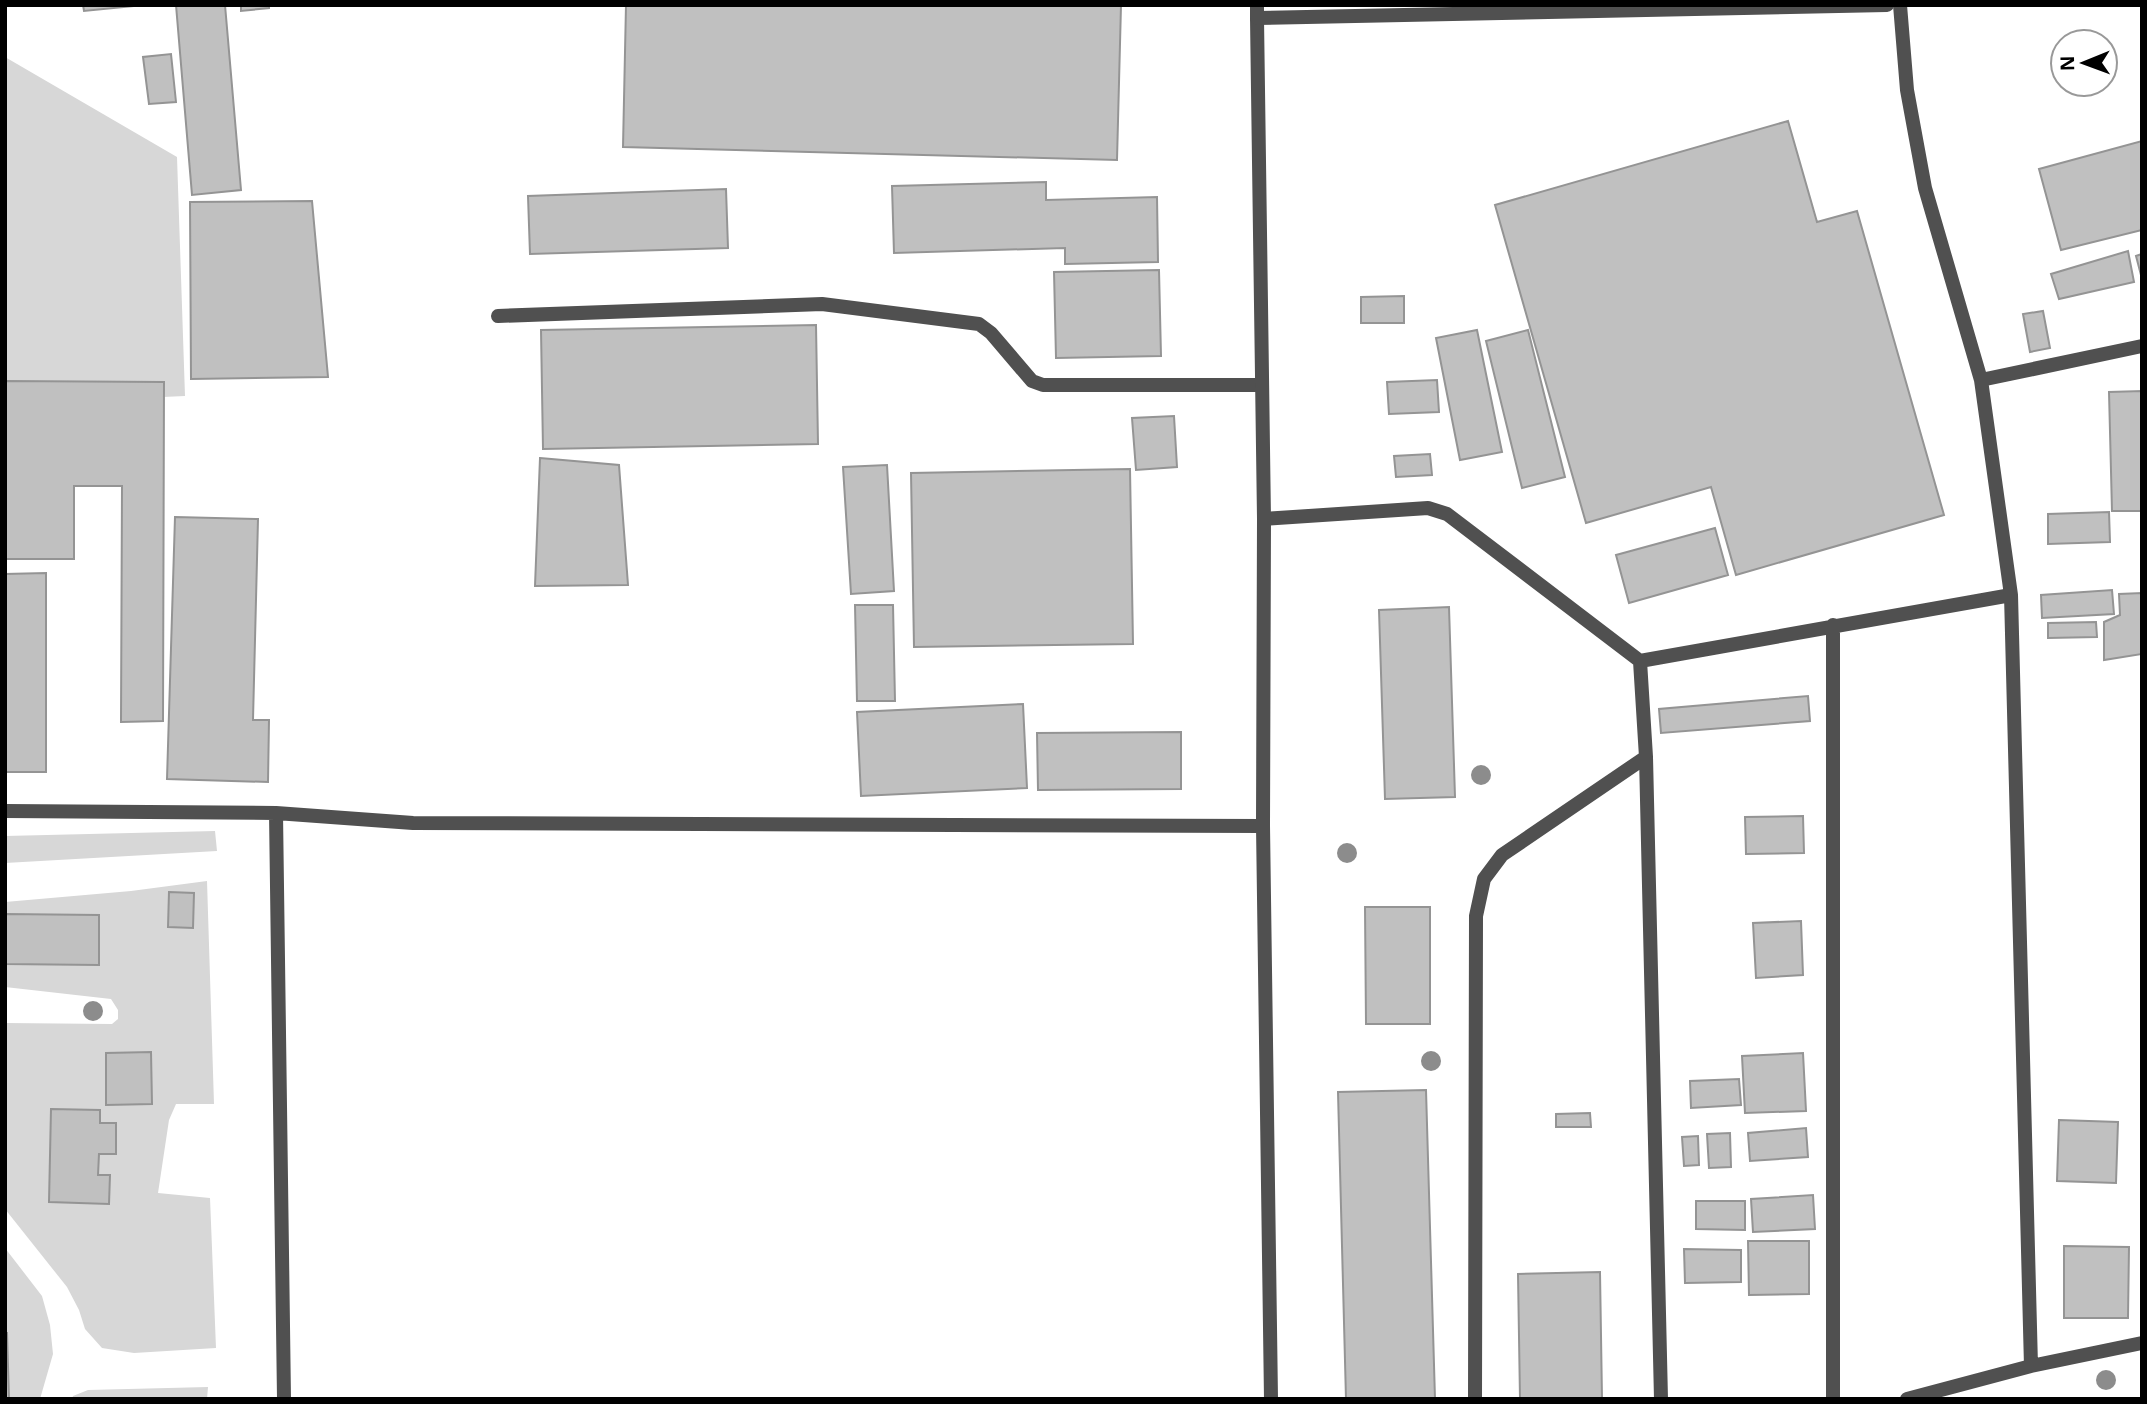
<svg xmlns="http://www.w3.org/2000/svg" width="2147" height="1404" viewBox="0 0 2147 1404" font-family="'Open Sans',sans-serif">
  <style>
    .green { fill: #d7d7d7 }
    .building { fill: #c0c0c0; stroke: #949494; stroke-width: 2 }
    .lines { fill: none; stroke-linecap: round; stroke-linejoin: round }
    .service { stroke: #505050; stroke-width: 14 }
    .minor { stroke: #505050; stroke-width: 14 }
    .tertiary { stroke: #505050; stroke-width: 14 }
    .tree { fill: #8c8c8c }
  </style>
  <rect width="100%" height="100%" fill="#fff"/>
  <path class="green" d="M5,57l172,100 8,239 -178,8z
    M215,831l2,20 -212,12v-27z
    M207,881l7,223h-38l-7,16 -11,73 52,5 6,150 -82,5 -32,-5 -17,-19 -6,-19 -12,-23 -62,-78v-186l107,1 6,-5v-9l-7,-11 -106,-12v-85l126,-11z
    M5,1248l37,48 8,29 3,29 -13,45h-35z
    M208,1387l-1,12h-135l1,-3 15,-6z"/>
  <path class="building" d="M83,5h61l-60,6z
    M176,5h49l16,185 -49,5z
    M241,5h28v3l-28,3z
    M626,5h495l-4,155 -494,-13z
    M171,54l5,48 -27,2 -6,-47z
    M1788,121l29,101 40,-11 87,304 -208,60 -25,-88 -125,36 -91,-318z
    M2142,141v89l-81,20 -22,-81z
    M1046,182v18l111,-3 1,65 -93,2v-16l-171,5 -2,-67z
    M726,189l2,59 -198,6 -2,-58z
    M312,201l16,176 -137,2 -1,-177z
    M2128,251l6,31 -75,17 -8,-25z
    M2142,254v25l-6,-23z
    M1159,270l2,86 -105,2 -2,-86z
    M1404,296v27h-43v-26z
    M2043,311l7,37 -20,4 -7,-38z
    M816,325l2,119 -275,5 -2,-119z
    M1477,330l25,122 -42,8 -24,-122z
    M1528,330l37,147 -43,11 -36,-147z
    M1437,380l2,32 -50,2 -2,-32z
    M5,381l159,1 -1,339 -42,1 1,-236h-48v73h-69z
    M2142,391v120h-30l-3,-119z
    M1174,416l3,51 -41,3 -4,-52z
    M1430,454l2,21 -36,2 -2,-21z
    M540,458l79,7 9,120 -93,1z
    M887,465l7,126 -43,3 -8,-127z
    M1130,469l3,175 -219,3 -3,-174z
    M2109,512l1,30 -62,2v-30z
    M175,517l83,2 -5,201h16l-1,62 -101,-3z
    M1715,528l13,47 -99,28 -13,-48z
    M46,573v199h-41v-198z
    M2112,590l2,24 -72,4 -1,-23z
    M2142,593v61l-38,6v-38l16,-7 -1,-21z
    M855,605h38l2,96h-38z
    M1449,607l6,190 -70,2 -6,-189z
    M2096,622l1,15 -49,1v-15z
    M1808,696l2,25 -149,12 -2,-24z
    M1023,704l4,84 -166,8 -4,-84z
    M1181,732v57l-143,1 -1,-57z
    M1803,816l1,37 -58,1 -1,-37z
    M169,892l25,1 -1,35 -25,-1z
    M1365,907h65v117h-64z
    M5,914l94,1v50l-94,-1z
    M1801,921l2,54 -47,3 -3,-55z
    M151,1052l1,52 -46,1v-52z
    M1803,1053l3,58 -61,2 -3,-57z
    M1739,1079l2,26 -50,3 -1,-27z
    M1426,1090l9,309h-89l-8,-307z
    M51,1109l49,1v13h16v31h-17l-1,21h12l-1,29 -60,-2z
    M1590,1113l1,14h-35v-13z
    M2059,1120l59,2 -2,61 -59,-2z
    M1806,1128l2,29 -58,4 -2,-28z
    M1730,1133l1,34 -22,1 -2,-34z
    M1698,1136l1,29 -15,1 -2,-29z
    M1813,1195l2,34 -62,3 -2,-33z
    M1696,1201h49v29l-49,-1z
    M1748,1241h61v53l-60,1z
    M2064,1246l65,1 -1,71h-64z
    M1684,1249l57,1v32l-56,1z
    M1600,1272l2,127h-82l-2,-125z
    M5,1333h2l2,66h-4z"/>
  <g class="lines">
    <path class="service" d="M1900,5l7,85 18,98 56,192 30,215 20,771
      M498,316l324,-12 157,20 12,9 41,48 11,4h219
      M1981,380l161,-34
      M1264,519l164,-11 19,6 193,147 371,-66
      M1833,625v774
      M1640,661l6,96 15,642
      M1475,1399l1,-483 8,-37 18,-24 144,-98
      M1907,1399l124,-33 111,-23"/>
    <path class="minor" d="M1257,18l7,501 -1,307 8,573
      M5,811l271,2 137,10 850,3
      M276,813l8,586"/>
    <path class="tertiary" d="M1257,5v13l630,-13"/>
  </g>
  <g class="tree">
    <circle cx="1481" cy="775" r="10"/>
    <circle cx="1347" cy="853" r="10"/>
    <circle cx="93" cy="1011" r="10"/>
    <circle cx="1431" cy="1061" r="10"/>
    <circle cx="2106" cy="1380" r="10"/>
  </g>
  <rect width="2147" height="1404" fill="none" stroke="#000000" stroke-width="14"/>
  <g transform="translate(2084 63) rotate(269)"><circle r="33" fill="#ffffff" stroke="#999999" stroke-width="2"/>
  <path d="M0-5L12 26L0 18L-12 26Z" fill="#000000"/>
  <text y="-10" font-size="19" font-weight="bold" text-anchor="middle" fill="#000000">N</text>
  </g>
</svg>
